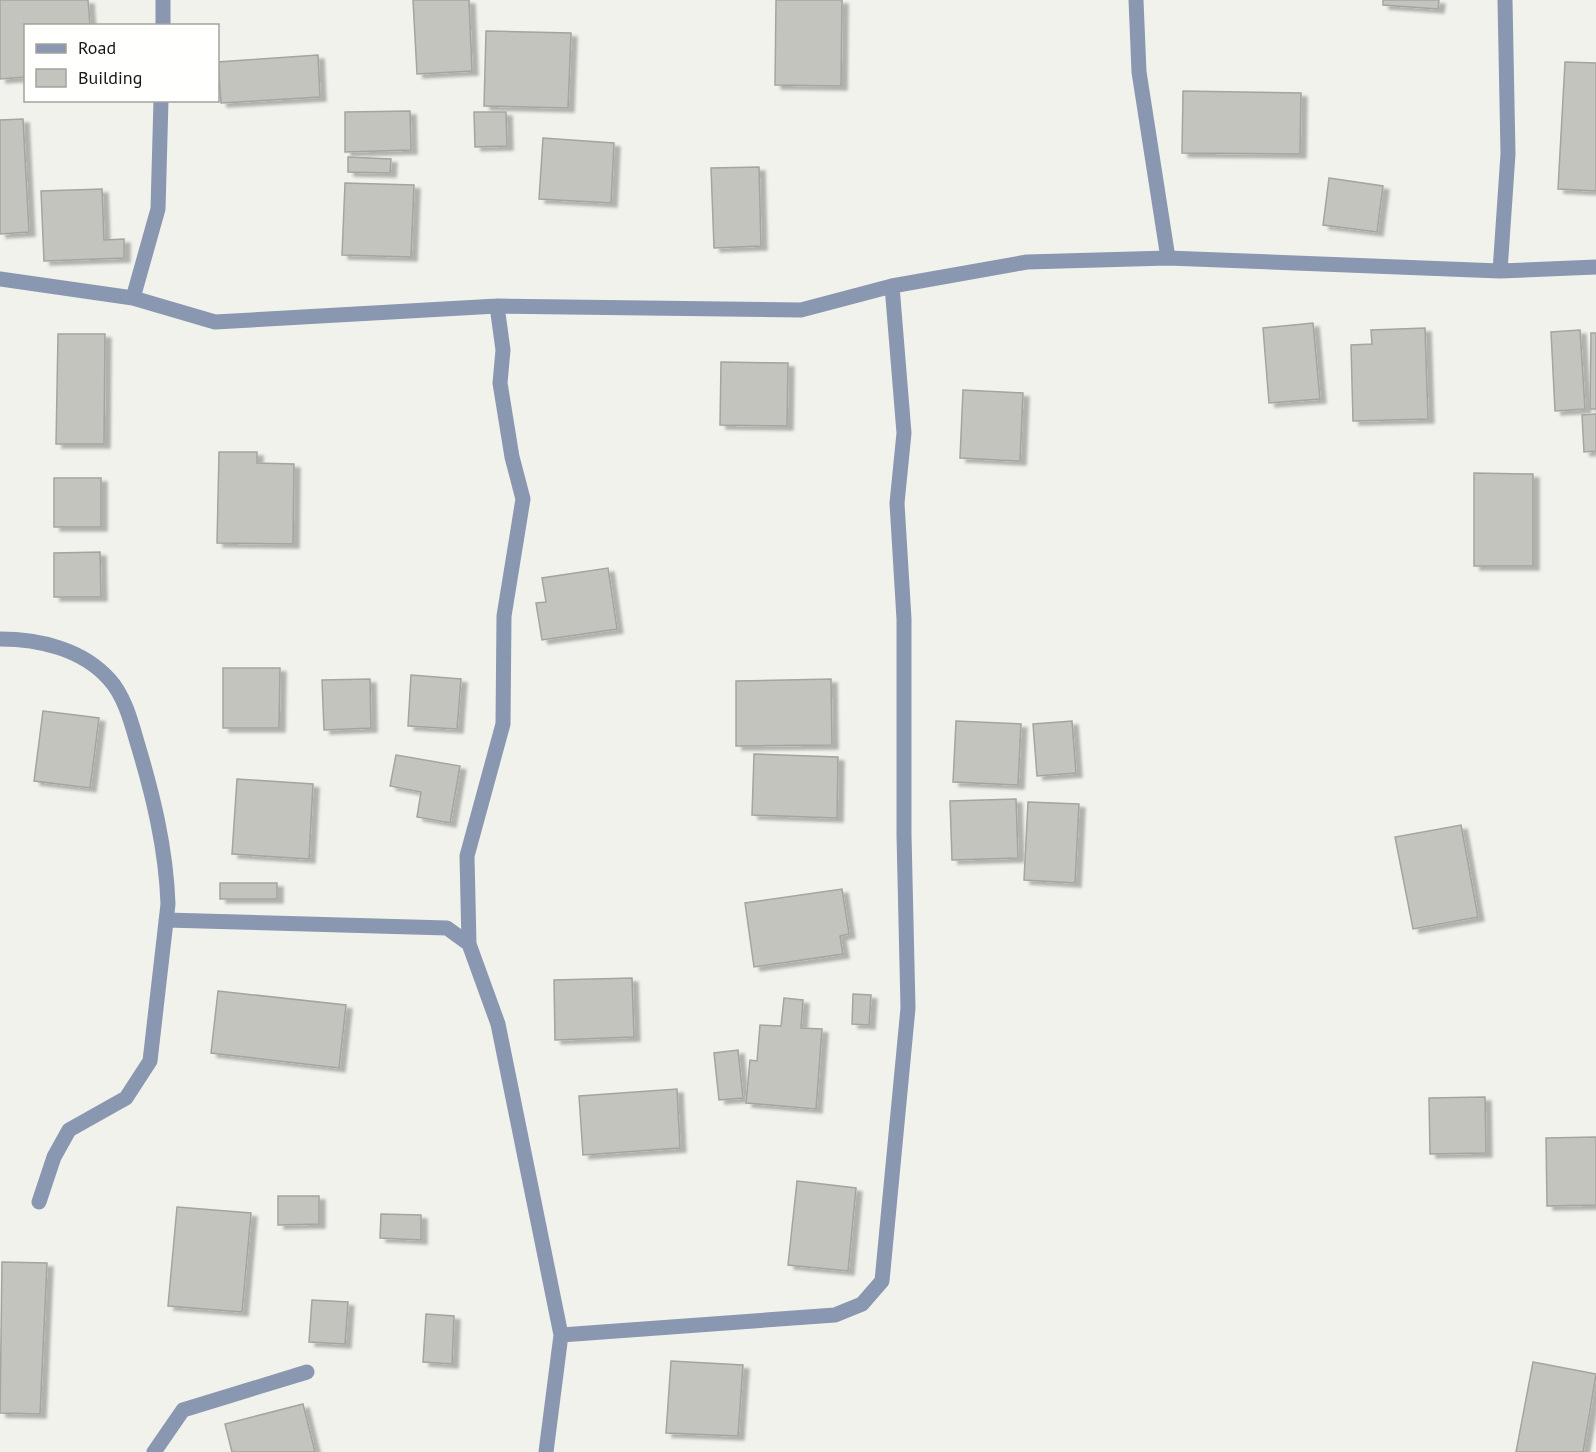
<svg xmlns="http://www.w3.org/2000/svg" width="1596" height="1452" viewBox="0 0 1596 1452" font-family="'PT Sans',sans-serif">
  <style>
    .building { fill: #c2c4bd; stroke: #a4a59f; stroke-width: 1.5; filter: url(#shadow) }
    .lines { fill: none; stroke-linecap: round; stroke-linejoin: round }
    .street { stroke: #8997b1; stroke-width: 15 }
  </style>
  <defs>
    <filter id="shadow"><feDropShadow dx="6" dy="4" stdDeviation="1.5" flood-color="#0004"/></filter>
  </defs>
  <rect width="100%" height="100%" fill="#f1f2ec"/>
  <path class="building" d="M0,0h88l2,26h-64v51l-26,2z
    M413,0h56l3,71 -55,3z
    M776,0h66l-1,86 -66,-1z
    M1383,0h56l-1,9 -55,-4z
    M486,31l85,2 -3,75 -84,-2z
    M318,55l2,42 -99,6 -3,-41z
    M1565,62l31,1v128l-38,-2z
    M1183,91l118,2 -1,61 -118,-1z
    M410,111l1,39 -66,2v-40z
    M474,112h32l1,34 -32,1z
    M23,119l6,113 -29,2v-114z
    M543,138l71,5 -3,60 -72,-4z
    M348,157l43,2 -1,14 -42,-1z
    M759,167l2,79 -47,2 -3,-80z
    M1329,178l54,8 -6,46 -54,-7z
    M345,183l69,2 -3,72 -69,-2z
    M102,189l2,51 20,-1v19l-80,3 -3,-70z
    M1313,323l7,76 -51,4 -6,-75z
    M1425,328l3,91 -75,2 -2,-76 21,-1 -1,-14z
    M1580,330l5,79 -30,2 -4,-79z
    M1591,333h5v76h-6z
    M58,334h47l-1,110h-48z
    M721,362l67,1 -1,63 -67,-1z
    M963,390l60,3 -3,68 -60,-3z
    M1596,414v37l-12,1 -2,-37z
    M219,452h38v11l37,1 -1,80 -76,-1z
    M1474,473l59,1v92h-59z
    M54,478h47v49h-47z
    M100,552l1,45h-47v-44z
    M608,568l9,61 -75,11 -6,-37 10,-1 -4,-24z
    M223,668h57l-1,60h-56z
    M411,675l50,4 -4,50 -49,-3z
    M370,679l1,49 -47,2 -2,-50z
    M831,679l1,66 -96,1v-65z
    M43,711l56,7 -9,70 -56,-7z
    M956,721l65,3 -3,61 -65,-3z
    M1072,721l4,52 -39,3 -4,-52z
    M754,754l84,3 -1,61 -85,-3z
    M396,755l64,11 -10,57 -33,-6 4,-25 -31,-6z
    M237,779l76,5 -4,75 -77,-5z
    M1016,799l2,59 -66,2 -2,-59z
    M1028,802l51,2 -4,79 -51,-3z
    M1461,825l17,92 -65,12 -18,-92z
    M220,883h57v16h-57z
    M842,889l7,45 -9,2 3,18 -89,13 -9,-64z
    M632,978l2,59 -79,3 -1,-60z
    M218,991l128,14 -7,63 -128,-15z
    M853,994l18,1 -2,30 -17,-1z
    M784,998l19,2 -2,28 21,1 -6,80 -70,-6 4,-43 7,1 3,-36 21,1z
    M738,1050l5,48 -24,2 -5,-47z
    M677,1089l3,59 -97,7 -4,-59z
    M1485,1097l1,56 -56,1 -1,-56z
    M1596,1137v68l-49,1 -1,-68z
    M797,1181l59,7 -8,83 -60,-6z
    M278,1196h41v28l-41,1z
    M177,1207l74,6 -9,99 -74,-6z
    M381,1214l40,1v25l-41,-2z
    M2,1262l45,1 -7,151 -40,-1z
    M312,1300l36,2 -3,42 -36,-2z
    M426,1314l28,2 -2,48 -29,-2z
    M671,1361l72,4 -5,71 -72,-3z
    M1533,1362l63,12 -13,78h-67z
    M303,1404l12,48h-83l-7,-28z"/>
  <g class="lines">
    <path class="street" d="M1136,0l3,72 29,186
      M163,26v-26
      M1500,271l8,-117 -3,-154
      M0,279l133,19 82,24 282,-16 304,4 91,-24 135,-24 141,-4 332,13 96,-4
      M133,298l25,-89 3,-109
      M0,639c39,0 82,10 109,40 15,16 22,42 28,63 16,53 29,106 31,162l-18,157 -24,37 -57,32 -15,27 -15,45
      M166,920l281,8 22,16 29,80 63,311 -15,117
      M469,944l-2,-88 36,-132 1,-108 19,-117 -11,-42 -12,-74 3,-33 -6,-44
      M561,1335l274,-20 27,-11 20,-23 26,-273 -4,-173v-216l-7,-116 7,-70 -12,-147
      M154,1452l29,-42 124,-38"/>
  </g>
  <rect x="24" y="24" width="195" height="78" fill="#fffffe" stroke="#a2a2a1" stroke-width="1.5"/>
  <rect x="36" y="44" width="30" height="9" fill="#8997b1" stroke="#a2a2a1" stroke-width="1.5"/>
  <text x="78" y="54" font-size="18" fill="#171715">Road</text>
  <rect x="36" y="69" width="30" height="18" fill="#c2c4bd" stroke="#a2a2a1" stroke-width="1.5"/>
  <text x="78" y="84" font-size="18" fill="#171715">Building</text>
</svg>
